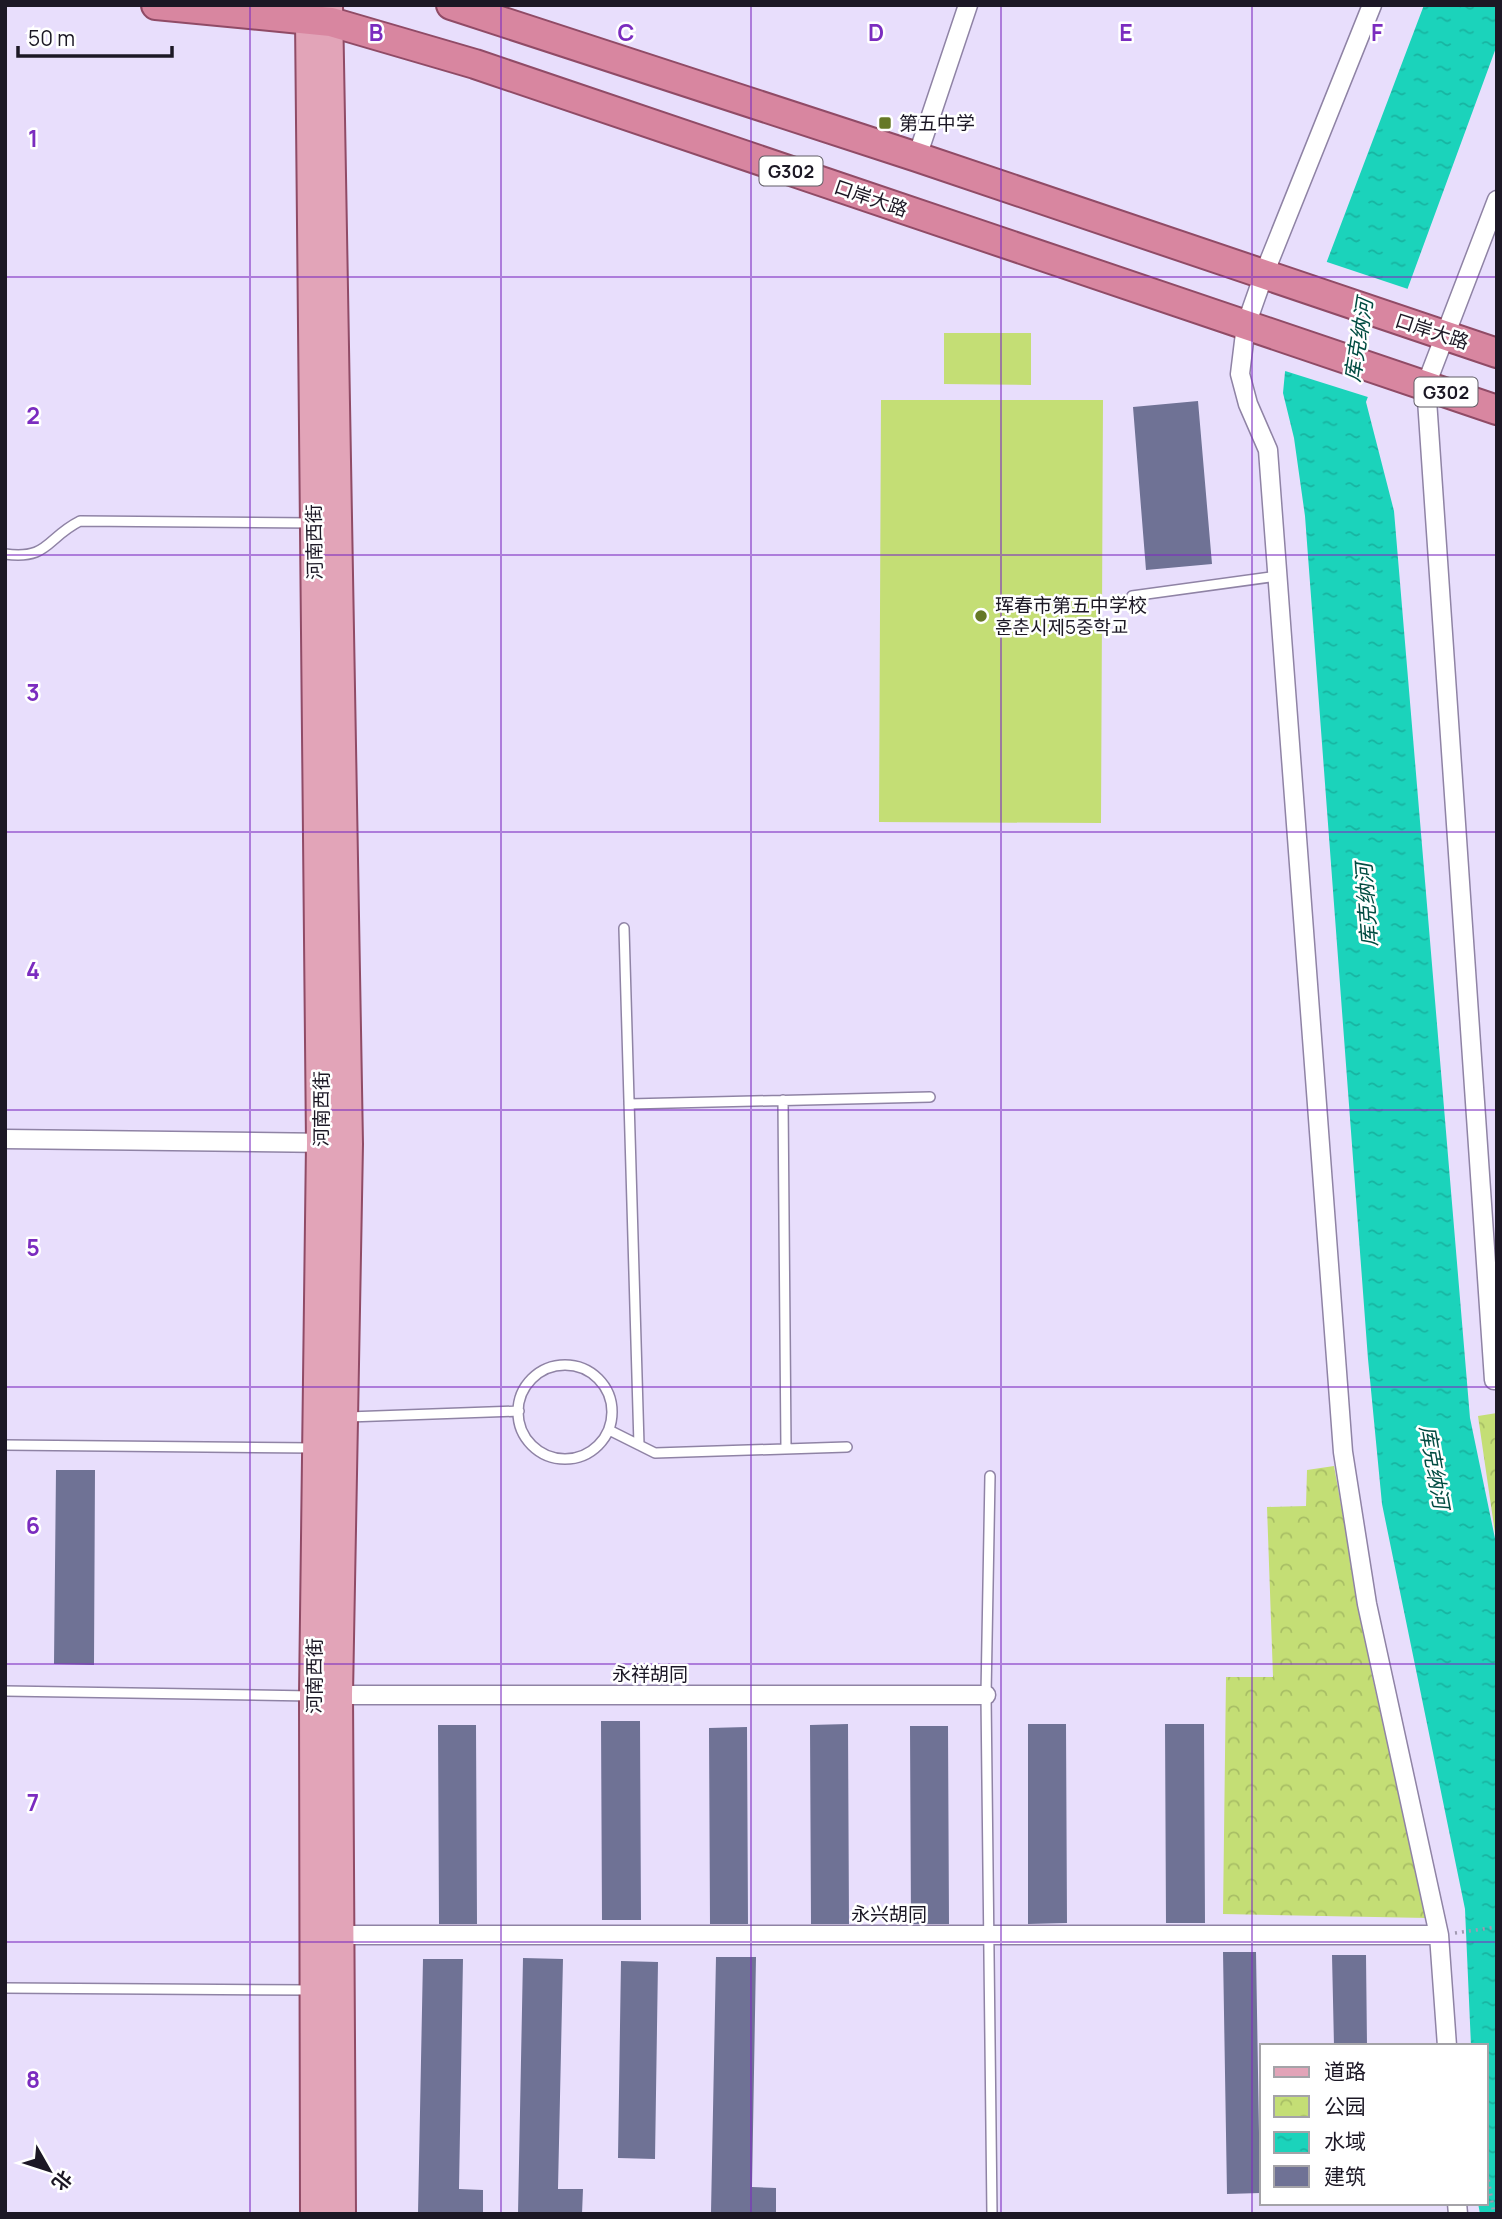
<svg xmlns="http://www.w3.org/2000/svg" width="1502" height="2219" viewBox="0 0 1502 2219" font-family="Manrope,'Noto Sans SC','Noto Sans KR',sans-serif">
  <style>
    .park { fill: url(#park-crowns) }
    .pitch { fill: #c4de75 }
    .water { fill: url(#water-ripples) }
    .pier { fill: #e8defc }
    .building { fill: #6f7295 }
    .lines { fill: none; stroke-linecap: round; stroke-linejoin: round }
    .service-casing { stroke: #8f83a5; stroke-width: 12 }
    .minor-casing { stroke: #8f83a5; stroke-width: 21 }
    .primary-casing { stroke: #904b66; stroke-width: 32 }
    .trunk-casing { stroke: #904b66; stroke-width: 32 }
    .path { stroke: #a199b1; stroke-width: 3.5; stroke-dasharray: 2 5; stroke-linecap: butt }
    .service { stroke: #fff; stroke-width: 9 }
    .minor { stroke: #fff; stroke-width: 18 }
    .primary { stroke: #e2a4b8; stroke-width: 28 }
    .trunk { stroke: #d886a0; stroke-width: 28 }
    .grid { fill: none; stroke: #7b2cbf; stroke-width: 2; stroke-opacity: 0.55 }
    .poi-dot { fill: #667826; stroke: #fff; stroke-width: 2.5 }
    .labels { text-anchor: middle; dominant-baseline: central; stroke-width: 5; stroke-linejoin: round; paint-order: stroke }
    .shield { fill: #fff; stroke: #605d66; stroke-width: 2 }
    .shield-label { font-size: 18px; font-weight: bold; fill: #1c1825 }
    .poi-label { font-size: 19px; fill: #1c1825; stroke: #fff; text-anchor: start }
    .street-label { font-size: 19px; fill: #1c1825; stroke: #fff }
    .water-label { font-size: 21px; font-style: italic; fill: #004b41; stroke: #fff }
    .grid-label { font-size: 23px; text-anchor: middle; font-weight: bold; fill: #7b2cbf; stroke: #fff; stroke-width: 5; stroke-linejoin: round; paint-order: stroke }
  </style>
  <defs>
    <pattern id="park-crowns" width="20" height="18" patternUnits="userSpaceOnUse" patternTransform="scale(1.75)"><rect width="20" height="18" fill="#c4de75"/><path d="M2 6a3 3 0 1 1 6 0M12 15a3 3 0 1 1 6 0" fill="none" stroke="#a8be65"/></pattern>
    <pattern id="water-ripples" width="26" height="14" patternUnits="userSpaceOnUse" patternTransform="scale(1.75)"><rect width="26" height="14" fill="#1bd3bb"/><path d="M2 4q2-2 4 0t4 0M15 11q2-2 4 0t4 0" fill="none" stroke="#18b4a1"/></pattern>
  </defs>
  <rect width="100%" height="100%" fill="#e8defc"/>
  <path class="park" d="M1497,1413v134l-19,-131z
    M1334,1466l37,205 56,247 -204,-4 3,-237h47l-6,-170 39,-1 1,-36z"/>
  <path class="pitch" d="M944,333h87v52l-87,-1z
    M881,400h222l-2,423 -222,-1z"/>
  <path class="water" d="M1424,5h73v40l-131,357 28,109 76,907 27,130v666h-17l-2,-11h8v-157h-15l-6,-137 -83,-405 -14,-145 -63,-843 -11,-78 -11,-45 2,-21z"/>
  <path class="pier" d="M1324,261l87,29 -40,108 -89,-28z"/>
  <path class="building" d="M1198,401l14,163 -66,6 -13,-163z
    M56,1470h39l-1,195 -40,-1z
    M601,1721h39l1,199h-39z
    M848,1724l1,200h-38l-1,-199z
    M1028,1724h38l1,199 -39,1z
    M1165,1724h39l1,199h-39z
    M438,1725h38l1,199h-38z
    M910,1726h38l1,198h-38z
    M747,1727l1,197h-38l-1,-196z
    M1223,1952h33l4,241 -33,1z
    M1332,1955h34l1,91h-33z
    M716,1957h40l-4,230 24,1v26l-65,-1z
    M523,1958l40,1 -5,230h25l-1,25h-64z
    M423,1959h40l-4,230 24,1v24h-65z
    M621,1961l37,1 -3,197 -37,-1z"/>
  <g class="lines">
    <defs>
      <path id="service" d="M5,554c44,6 41,-16 75,-33l232,2
        M1132,596l146,-20
        M624,928l15,517
        M783,1100l3,349
        M629,1104l301,-7
        M518 1412a47 47 0 1 1 94 0a47 47 0 1 1-94 0Z
        M348,1417l171,-6
        M609,1430l46,23 192,-6
        M5,1445l310,3
        M990,1476l-4,219 6,519
        M5,1691l306,5
        M5,1988l306,2"/>
      <path id="minor" d="M1372,5l-108,269 -18,51 -6,49 8,30 20,46 75,1002 24,152 72,331 8,111
        M917,157l51,-152
        M5,1139l326,4
        M1494,1380l-68,-995 71,-185
        M328,1695h658
        M339,1935h1100
        M1457,2203l1,11"/>
      <path id="primary" d="M314,5l-4,14 11,1124 -7,553 1,518
        M328,5l20,1139 -10,550 3,520"/>
      <path id="trunk" d="M156,5l175,17 144,42 1022,346
        M451,5l466,152 580,196"/>
    </defs>
    <use href="#service" class="service-casing"/>
    <use href="#minor" class="minor-casing"/>
    <use href="#primary" class="primary-casing"/>
    <use href="#trunk" class="trunk-casing"/>
    <path class="path" d="M1455,1933l42,-6
      M1486,2166l8,48"/>
    <use href="#service" class="service"/>
    <use href="#minor" class="minor"/>
    <use href="#primary" class="primary"/>
    <use href="#trunk" class="trunk"/>
  </g>
  <path class="grid" d="M250,5v2209M501,5v2209M751,5v2209M1001,5v2209M1252,5v2209M5,277h1492M5,555h1492M5,832h1492M5,1110h1492M5,1387h1492M5,1664h1492M5,1942h1492"/>
  <g class="poi-dot">
    <rect x="878" y="116" width="14" height="14" rx="3.5"/>
    <circle cx="981" cy="616" r="7"/>
  </g>
  <g class="labels">
    <g class="shield">
      <rect x="759.5" y="156.5" width="63" height="29" rx="5"/>
      <rect x="1414.5" y="377.5" width="63" height="29" rx="5"/>
    </g>
    <g class="shield-label">
      <text x="791" y="171">G302</text>
      <text x="1446" y="392">G302</text>
    </g>
    <g class="poi-label">
      <text x="899" y="123">第五中学</text>
      <text x="995" y="605">珲春市第五中学校<tspan x="995" dy="22">훈춘시제5중학교</tspan></text>
    </g>
    <g class="street-label">
      <text transform="translate(871 198) rotate(19)">口岸大路</text>
      <text transform="translate(1432 331) rotate(18)">口岸大路</text>
      <text transform="translate(314 542) rotate(-91)">河南西街</text>
      <text transform="translate(321 1109) rotate(-90)">河南西街</text>
      <text x="650" y="1674">永祥胡同</text>
      <text transform="translate(314 1676) rotate(-90)">河南西街</text>
      <text x="889" y="1914">永兴胡同</text>
    </g>
    <g class="water-label">
      <text transform="translate(1358 340) rotate(-81)">库克纳河</text>
      <text transform="translate(1366 905) rotate(-94)">库克纳河</text>
      <text transform="translate(1435 1467) rotate(80)">库克纳河</text>
    </g>
  </g>
  <g class="grid-label">
    <text x="376" y="41">B</text>
    <text x="626" y="41">C</text>
    <text x="876" y="41">D</text>
    <text x="1126" y="41">E</text>
    <text x="1377" y="41">F</text>
    <text x="33" y="147">1</text>
    <text x="33" y="424">2</text>
    <text x="33" y="701">3</text>
    <text x="33" y="979">4</text>
    <text x="33" y="1256">5</text>
    <text x="33" y="1534">6</text>
    <text x="33" y="1811">7</text>
    <text x="33" y="2088">8</text>
  </g>
  <rect width="1502" height="2219" fill="none" stroke="#1c1825" stroke-width="14"/>
  <rect x="1260" y="2044" width="228" height="161" fill="#ffffff" stroke="#a4a3a8" stroke-width="2"/>
  <rect x="1274" y="2067" width="35" height="10" fill="#e2a4b8" stroke="#a4a3a8" stroke-width="2"/>
  <text x="1324" y="2079" font-size="21" fill="#1c1825">道路</text>
  <rect x="1274" y="2096" width="35" height="21" fill="url(#park-crowns)" stroke="#a4a3a8" stroke-width="2"/>
  <text x="1324" y="2114" font-size="21" fill="#1c1825">公园</text>
  <rect x="1274" y="2132" width="35" height="21" fill="url(#water-ripples)" stroke="#a4a3a8" stroke-width="2"/>
  <text x="1324" y="2149" font-size="21" fill="#1c1825">水域</text>
  <rect x="1274" y="2166" width="35" height="21" fill="#6f7295" stroke="#a4a3a8" stroke-width="2"/>
  <text x="1324" y="2184" font-size="21" fill="#1c1825">建筑</text>
  <g transform="translate(49 2170) rotate(129)" stroke="#ffffff" stroke-width="5" paint-order="stroke">
  <path d="M0-5L12 26L0 18L-12 26Z" fill="#1c1825"/>
  <text y="-10" font-size="19" font-weight="bold" text-anchor="middle" fill="#1c1825">北</text>
  </g>
  <path d="M18 46v10h154v-10" fill="none" stroke="#1c1825" stroke-width="3.5"/>
  <text x="28" y="46" font-size="21" fill="#1c1825" stroke="#ffffff" stroke-width="5" paint-order="stroke">50 m</text>
</svg>
